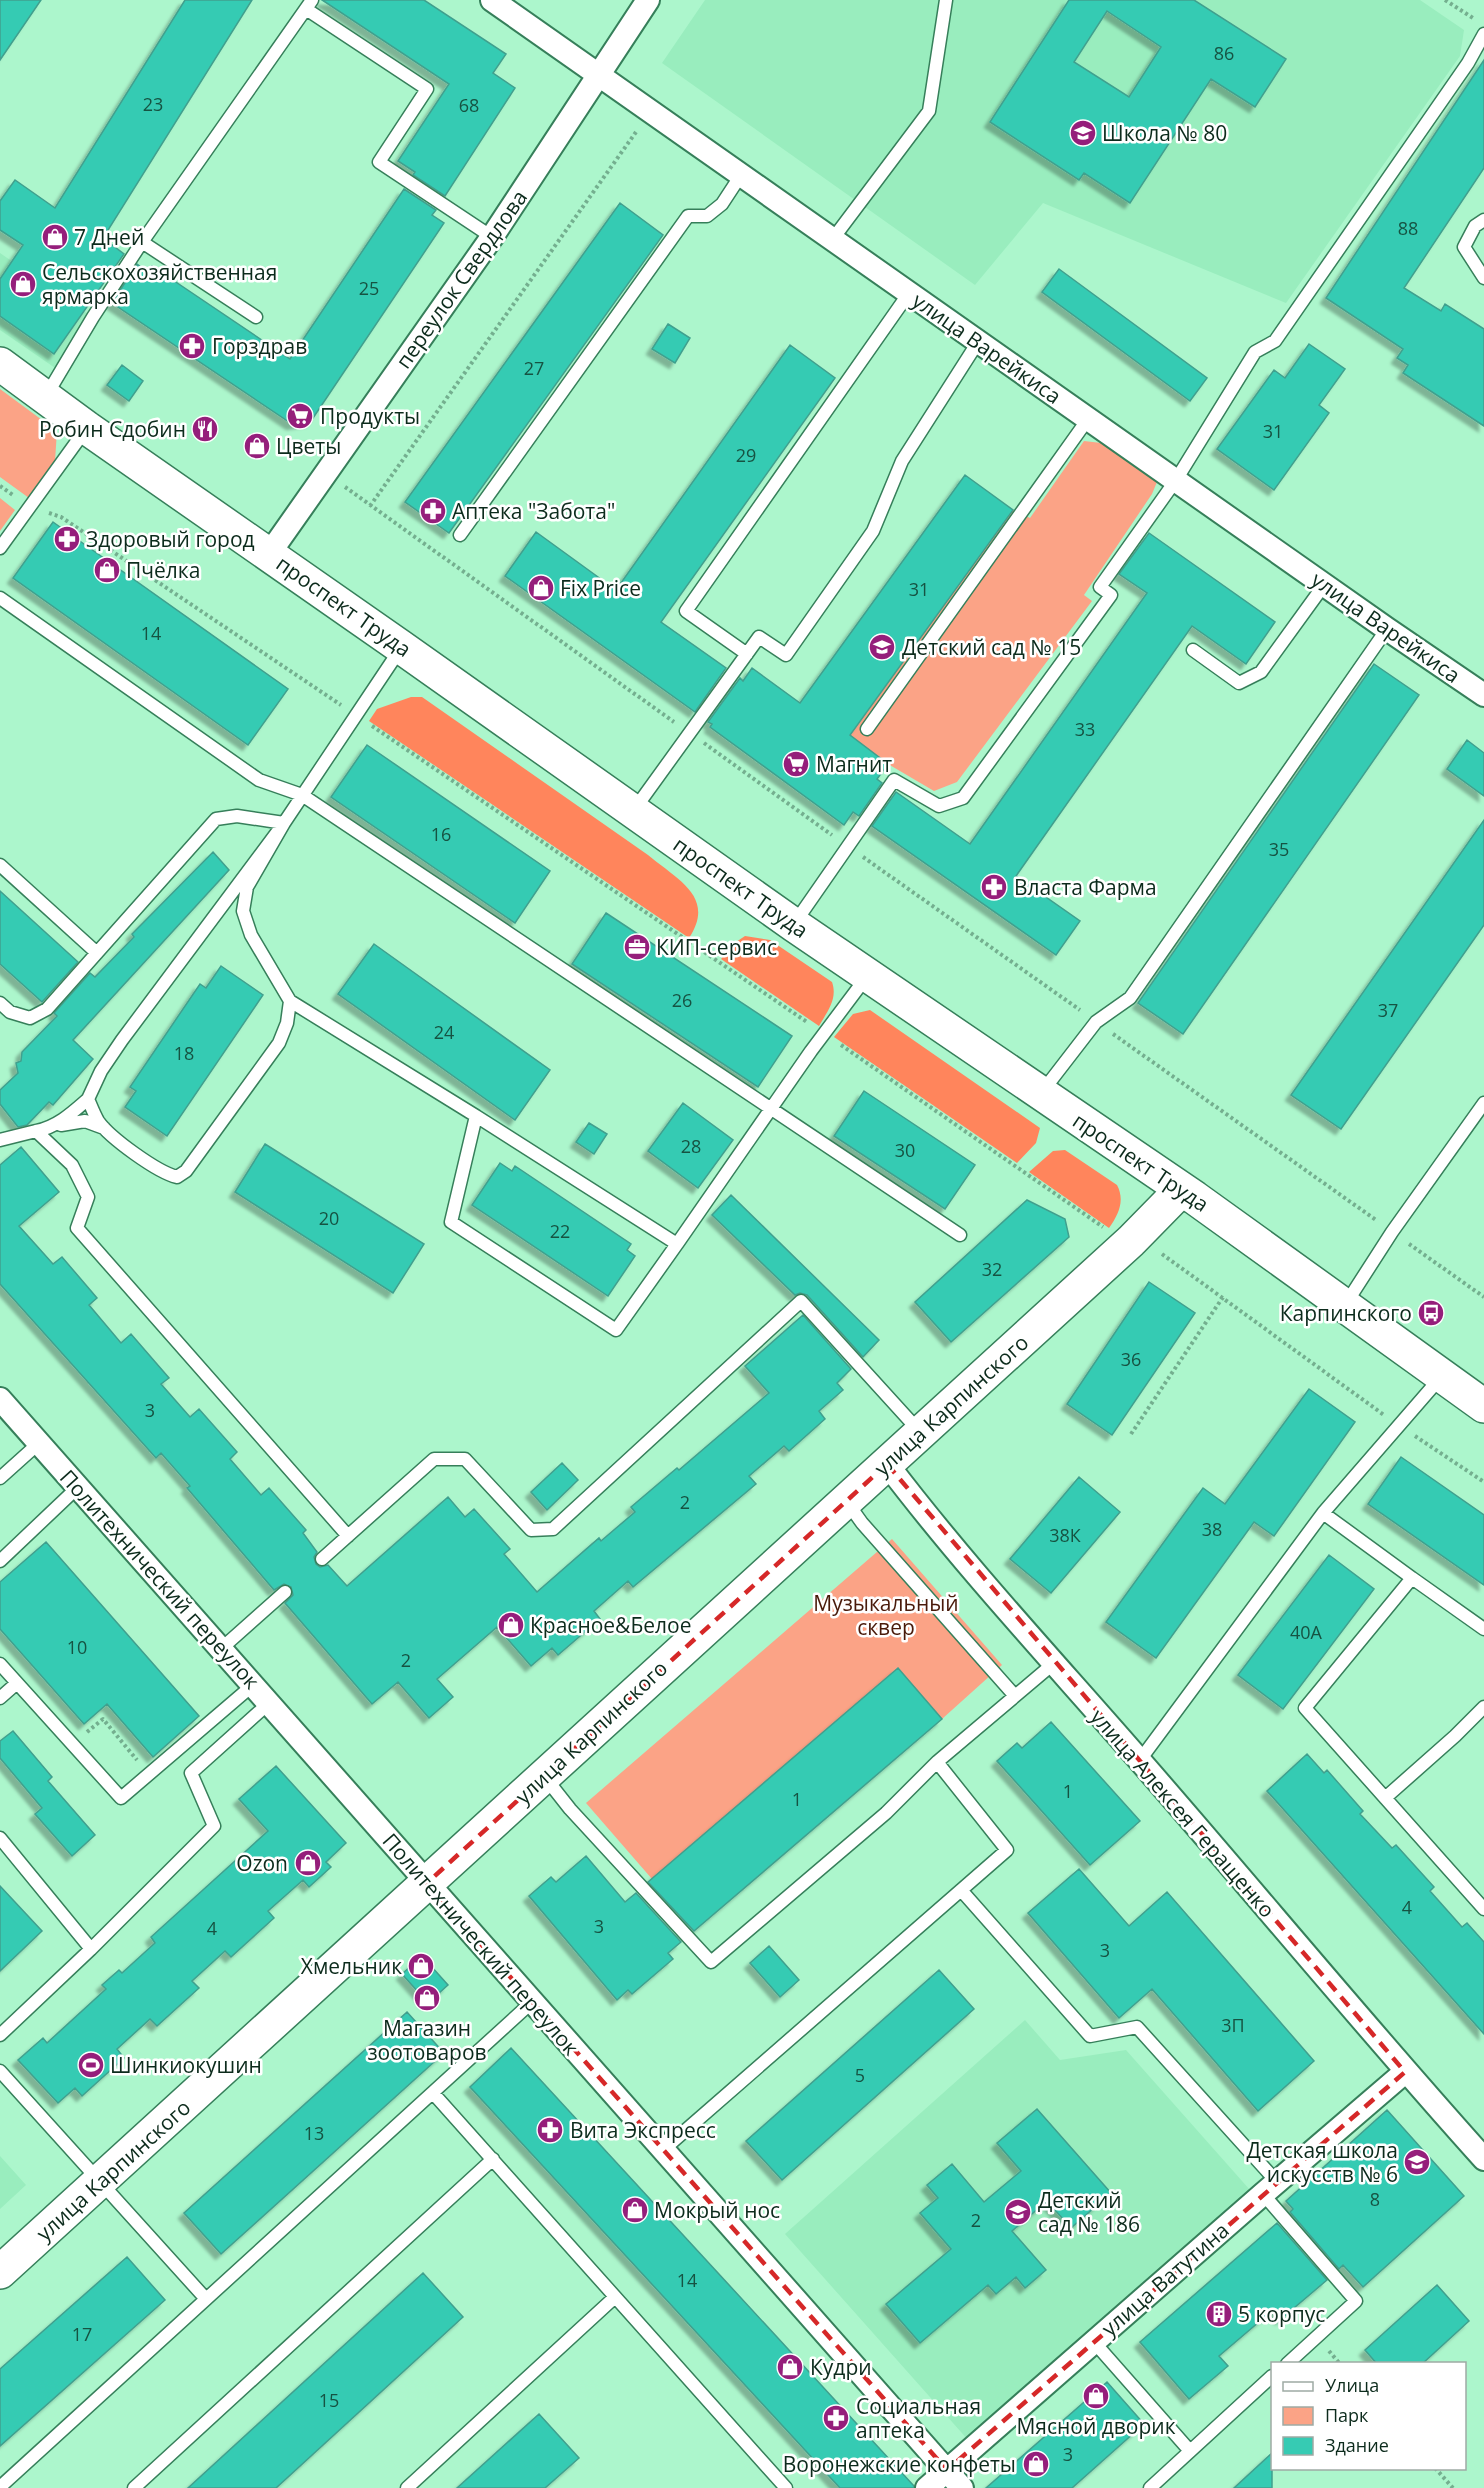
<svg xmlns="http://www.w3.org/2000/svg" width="1484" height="2488" viewBox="0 0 1484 2488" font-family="'Open Sans',sans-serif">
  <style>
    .built { fill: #99edbe }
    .green { fill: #fba386 }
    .forest { fill: #ff855c }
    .building { fill: #36cbb3; stroke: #40a08e; stroke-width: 1.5; fill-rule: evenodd; filter: url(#shadow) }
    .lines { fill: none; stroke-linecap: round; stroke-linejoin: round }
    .lane-casing { stroke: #367f5a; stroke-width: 15 }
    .street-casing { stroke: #367f5a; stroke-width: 26 }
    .secondary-casing { stroke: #367f5a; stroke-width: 36 }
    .path { stroke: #74af8f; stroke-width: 4; stroke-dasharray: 3 3; stroke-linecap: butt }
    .lane { stroke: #fff; stroke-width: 12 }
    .street { stroke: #fff; stroke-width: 22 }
    .secondary { stroke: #fff; stroke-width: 33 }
    .marked { fill: none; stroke: #d62828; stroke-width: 4.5; stroke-dasharray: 12 8; stroke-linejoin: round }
    .labels { text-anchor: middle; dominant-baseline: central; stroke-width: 5; stroke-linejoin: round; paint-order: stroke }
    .number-label { font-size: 18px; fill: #165342 }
    .poi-label { font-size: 21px; fill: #0c2b1c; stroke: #fff; text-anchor: start }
    .street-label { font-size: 21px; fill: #0c2b1c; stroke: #fff }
    .park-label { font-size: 21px; fill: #491a0a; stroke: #fff }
  </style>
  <defs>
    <filter id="shadow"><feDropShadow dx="-5.5" dy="5.5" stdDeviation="1.5" flood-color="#0004"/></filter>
  </defs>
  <rect width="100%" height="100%" fill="#acf6cc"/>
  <path class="built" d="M705,0h715l44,30 -4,26 -174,247 -243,-100 -68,82 -313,-222z
    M0,253l91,63 -33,54 -58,-40z
    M1025,2020l35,40 66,-10 124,140 -281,251 -184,-207z
    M0,2156l26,29 -26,24z"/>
  <path class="green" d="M0,389l57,42 -2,30 -26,37 -29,-21z
    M1084,441l17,2 56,39 -5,12 -68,101 8,6 -135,181 -23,9 -46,-27 -38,-29 163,-225 17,8z
    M0,498l15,12 -15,21z
    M892,1539l110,126 -60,54 -44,-51 -246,211 -66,-76z"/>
  <path class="forest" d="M411,697h11l226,158c30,25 68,42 41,83l-320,-217 8,-12z
    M745,936l25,4 62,42c6,17 -5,30 -13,44l-98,-67 15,-17z
    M870,1010l170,118 -4,15 -19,20 -183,-126 19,-23z
    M1065,1150l52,35c8,15 2,29 -8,43l-80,-56 24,-21z"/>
  <path class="building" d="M0,0h41l-41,60z
    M185,0h67l-149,238 21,16 -70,100 -54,-38v-37l23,-34 -23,-15v-29l15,-21 40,28z
    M322,0h102l82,54 -13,19 22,15 -70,108 -32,-21 2,-3 -17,-11 51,-77z
    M1069,0h125l92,59 -31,48 -44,-28 -81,124 -46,-30 -5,7 -89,-58zM1107,11l54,36 -32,50 -55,-35z
    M1484,60v108l-80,120 37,23 4,-7 39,25v97l-81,-53 5,-8 -11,-7 6,-9 -77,-51z
    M404,189l32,21 -4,5 12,8 -133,198 -19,3 -180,-121 25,-39 11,8 4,-6 138,93z
    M620,203l43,32 -214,298 -44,-31z
    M1059,269l148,109 -17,23 -148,-109z
    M668,324l22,14 -15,25 -23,-14z
    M1309,344l36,25 -26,36 10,8 -55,77 -57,-41 57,-79 11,8z
    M790,345l45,33 -174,244 65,46 -31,44 -190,-136 31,-44 80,58z
    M122,365l21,16 -14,20 -22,-16z
    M965,475l48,35 -163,225 38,29 -11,15 5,4 -23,33 -6,-4 -9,13 -134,-98 2,-3 -4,-2 32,-44 3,3 9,-13 48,35z
    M53,522l235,167 -40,56 -235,-167z
    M1149,533l126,89 -29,42 -54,-38 -176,250 64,45 -24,34 -184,-129 24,-34 74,52 177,-251 -28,-19z
    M1374,664l45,31 -236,339 -45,-31z
    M1467,740l17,13v43l-37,-27z
    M367,745l183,126 -35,52 -184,-126z
    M1484,820v105l-143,204 -50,-34z
    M213,852l16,18 -156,170 20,19 -40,46 -4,-3 -22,23 -9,2 -18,-23v-14l18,-17 -2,-10 5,-2 1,-9 35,-36 -3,-3 36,-40 5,4 39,-40 -2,-3z
    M0,891l78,71 -36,40 -42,-38z
    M606,913l186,123 -34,51 -186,-123z
    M374,944l176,126 -35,50 -177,-126z
    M221,966l42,29 -96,141 -42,-29 11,-16 -6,-4 70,-103 6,4z
    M864,1091l111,74 -30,44 -111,-73z
    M683,1103l50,37 -35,48 -50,-37z
    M589,1123l18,11 -13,20 -18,-12z
    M265,1144l159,100 -31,49 -158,-101z
    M21,1147l38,45 -40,34 34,38 9,-7 35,41 -8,7 32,38 10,-9 38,44 -8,6 29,33 9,-8 38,43 -7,7 31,36 8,-7 37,42 -3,3 14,19 -3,5 2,7 4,3 8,-2 19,21 101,-89 17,20 9,-8 36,40 -6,5 33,38 62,-54 2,3 34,-29 -4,-5 46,-39 2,2 90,-77 -24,-27 58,-51 48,54 -14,14 6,7 -24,21 6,8 -36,32 -5,-5 -35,30 7,8 -123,103 -5,-6 -34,30 6,8 -42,36 -6,-7 -21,18 -34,-39 -60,52 16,18 -24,21 -31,-36 -26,22 -87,-101 8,-8 -2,-8 -7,-3 -10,6 -87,-102 3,-2 -29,-33 -5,5 -156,-174v-119z
    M500,1163l12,8 3,-5 116,78 -4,6 8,6 -27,40 -136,-91z
    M731,1195l148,145 -16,17 -56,-62 -7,-2 -5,2 -83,-80z
    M1027,1200l38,19 4,18 -118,105 -36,-40z
    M1149,1282l46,31 -83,122 -45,-31z
    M1309,1389l46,33 -81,114 -20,-14 -98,136 -50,-36 97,-134 22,16z
    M1401,1457l83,58v70l-116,-81z
    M562,1463l16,17 -31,30 -16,-18z
    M1079,1477l41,35 -69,81 -41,-34z
    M46,1542l153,174 -46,41 -46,-53 -23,20 -84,-95v-47z
    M1329,1555l45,34 -91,120 -45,-34z
    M898,1668l44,51 -248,212 -46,-49z
    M1051,1722l89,99 -50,44 -93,-104 20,-18 5,5z
    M13,1731l39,46 -4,4 47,54 -23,21 -37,-42 7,-6 -42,-50v-17z
    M1307,1754l17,19 3,-3 36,41 -3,3 32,34 4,-3 38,42 -4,4 32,36 5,-4 17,19v92l-217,-243z
    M276,1766l70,77 -20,19 5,5 -22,20 -6,-7 -35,31 6,7 -43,39 -6,-6 -33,30 7,7 -42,38 -7,-7 -33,30 7,9 -42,38 -7,-8 -17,15 -40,-43 25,-22 4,5 59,-54 -4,-4 17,-15 3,3 33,-30 -4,-6 117,-106 -29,-32z
    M586,1856l39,46 11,-9 45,49 -13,11 5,6 -41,35 -4,-4 -11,10 -88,-104 22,-19 5,5z
    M1079,1869l50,57 38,-34 147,169 -56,50 -106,-122 -33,29 -91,-105z
    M0,1886l42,45 -42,40z
    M769,1946l30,34 -19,17 -30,-34z
    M422,1956l26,29 -20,18 -26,-29z
    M939,1970l35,39 -192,171 -36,-39z
    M407,2012l37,41 -223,201 -37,-41z
    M511,2048l403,438v2h-74l-370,-401z
    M1037,2109l74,84 -40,35 -24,-27 -35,30 34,39 -21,18 -9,-11 -20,17 -8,-9 -68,58 -34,-39 65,-55 -31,-36 18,-15 -11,-13 25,-21 32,38 37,-31 -24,-28z
    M1387,2110l77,86 -101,91 -20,-22 -4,4 -49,-57 3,-3 -7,-8z
    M1277,2223l50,57 -46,39 -8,-9 -54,46 9,10 -39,33 -49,-57z
    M127,2257l38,43 -165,146v-77z
    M423,2273l40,44 -187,171h-88z
    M1437,2285l32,36 -47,43h-45l-12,-14z
    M1107,2382l37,42 -72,64h-86z
    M539,2414l40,44 -34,30h-88z
    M1272,2453v35h-38z"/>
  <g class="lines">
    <defs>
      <path id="lane" d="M306,9l121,80 -48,73 113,75
        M1484,220l-9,6 -11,21 20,31
        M832,240l97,-129 17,-111
        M142,242l114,75
        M46,396l47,-79 49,-75 170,-242
        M460,535l228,-319h19l15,-12 19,-29
        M0,548l86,-119
        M0,598l259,182 43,15 658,440
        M1193,650l46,33 22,-11 63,-87
        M747,654l-61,-43 223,-318
        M867,729l221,-310
        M634,810l125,-173 27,18 87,-124 29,-70 76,-119
        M0,865l97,88
        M794,924l100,-144 45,26 24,-8 148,-203 -11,-8 76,-107 79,-128 20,-11 193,-278 16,-29
        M290,1001l186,115 -25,106 165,108 61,-86
        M0,1003l10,9 20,6 17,-9 169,-190 21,-3 47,7 -37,64 -4,24 8,24 39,66 -3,22 -8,20 -93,128 -9,6c-20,-5 -67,-39 -79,-56 -4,-7 -7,-15 -10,-22l13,-28 21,-31 162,-217 117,-175
        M1042,1092l54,-70 34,-24 257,-369
        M476,1116l201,128 134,-193 57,-76
        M61,1125l24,-4 19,7
        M36,1131c21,-4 36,-18 52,-32
        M0,1140l36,-9 36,34 16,32 -11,31 271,308
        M1345,1305l47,-73 92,-129
        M0,1478l39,-35
        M847,1502l15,21 153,173
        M1323,1513l89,65 -107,130 179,201
        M322,1559l112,-100h31l66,71 22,-1 248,-228 119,131
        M0,1561l78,-74
        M1412,1578l72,51
        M222,1648l63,-56
        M0,1664l121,134 132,-113
        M0,1698l17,-15
        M1140,1760l183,-247 118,-136
        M544,1776l26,33 141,153 175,-149 51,-51 116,-98
        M1385,1798l70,-62 29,-29
        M0,1838l91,111
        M961,1890l129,146 47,-9 140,155
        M0,2035l91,-86 123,-123 -23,-53 78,-70
        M0,2071l206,228
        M433,2093l353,395
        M663,2150l344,-300 -70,-88
        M1263,2194l93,107 -69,63
        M1094,2342l96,109
        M0,2487l532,-485
        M134,2488l359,-329
        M407,2488l208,-191
        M1150,2488l122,-112"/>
      <path id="street" d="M492,0l895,629 97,66
        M269,554l223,-317 156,-237
        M0,1399l962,1089
        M887,1464c79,104 168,199 254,298 115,132 226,267 343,397
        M927,2488l336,-294 142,-122"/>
      <path id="secondary" d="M0,364l87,64 314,219 393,278 401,273 289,208
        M0,2272l1131,-1031 50,-51"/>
    </defs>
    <use href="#lane" class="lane-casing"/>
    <use href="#street" class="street-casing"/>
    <use href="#secondary" class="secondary-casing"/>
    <path class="path" d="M1445,0l28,18
      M0,486l13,9
      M345,487l329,235
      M370,506l266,-374
      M49,513l12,4 280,188
      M372,726l435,296
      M704,743l128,92
      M863,857l217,153
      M1113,1034l263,186
      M841,1045l262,182
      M1409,1244l75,53
      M1162,1254l222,161
      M1131,1434l92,-137
      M1415,1436l69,46
      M87,1732l16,-13 34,41
      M1329,2351l11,13
      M1435,2468l18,20"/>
    <use href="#lane" class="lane"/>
    <use href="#street" class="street"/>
    <use href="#secondary" class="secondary"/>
  </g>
  <path class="marked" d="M887,1464l518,608 -458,398 -520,-587z"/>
  <defs>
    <symbol id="school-disc" viewBox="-11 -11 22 22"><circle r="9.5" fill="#951e7b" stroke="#fff"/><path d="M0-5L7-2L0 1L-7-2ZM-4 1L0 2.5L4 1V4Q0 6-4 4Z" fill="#fff"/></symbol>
    <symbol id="shop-disc" viewBox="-11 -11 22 22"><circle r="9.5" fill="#951e7b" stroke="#fff"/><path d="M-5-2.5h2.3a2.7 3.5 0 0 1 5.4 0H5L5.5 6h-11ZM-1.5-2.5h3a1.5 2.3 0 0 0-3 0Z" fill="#fff"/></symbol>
    <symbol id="pharmacy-disc" viewBox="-11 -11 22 22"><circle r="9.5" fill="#951e7b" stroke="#fff"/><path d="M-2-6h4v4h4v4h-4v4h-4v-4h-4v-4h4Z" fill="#fff"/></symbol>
    <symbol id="supermarket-disc" viewBox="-11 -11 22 22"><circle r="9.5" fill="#951e7b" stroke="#fff"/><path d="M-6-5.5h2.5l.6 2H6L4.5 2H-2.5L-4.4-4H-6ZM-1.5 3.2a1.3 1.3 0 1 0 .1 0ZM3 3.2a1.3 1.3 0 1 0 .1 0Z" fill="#fff"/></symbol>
    <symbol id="restaurant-disc" viewBox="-11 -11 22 22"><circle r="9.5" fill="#951e7b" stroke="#fff"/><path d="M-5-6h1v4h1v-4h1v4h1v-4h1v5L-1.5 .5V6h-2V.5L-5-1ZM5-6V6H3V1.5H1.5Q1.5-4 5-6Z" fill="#fff"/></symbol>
    <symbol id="office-disc" viewBox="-11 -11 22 22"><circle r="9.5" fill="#951e7b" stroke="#fff"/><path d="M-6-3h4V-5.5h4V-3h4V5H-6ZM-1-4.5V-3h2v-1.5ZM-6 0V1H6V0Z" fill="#fff"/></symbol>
    <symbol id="bus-disc" viewBox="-11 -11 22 22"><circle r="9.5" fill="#951e7b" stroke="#fff"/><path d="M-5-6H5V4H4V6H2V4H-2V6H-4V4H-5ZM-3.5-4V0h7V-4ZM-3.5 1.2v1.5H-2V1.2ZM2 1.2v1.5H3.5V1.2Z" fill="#fff"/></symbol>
    <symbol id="stadium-disc" viewBox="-11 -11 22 22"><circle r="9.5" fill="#951e7b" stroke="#fff"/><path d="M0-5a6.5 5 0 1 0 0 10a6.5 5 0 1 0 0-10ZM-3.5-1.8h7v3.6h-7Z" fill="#fff"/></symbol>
    <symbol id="building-disc" viewBox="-11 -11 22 22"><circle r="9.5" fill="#951e7b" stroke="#fff"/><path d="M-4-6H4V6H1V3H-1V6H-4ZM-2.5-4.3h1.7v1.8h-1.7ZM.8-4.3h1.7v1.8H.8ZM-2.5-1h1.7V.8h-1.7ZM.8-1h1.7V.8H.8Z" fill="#fff"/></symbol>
  </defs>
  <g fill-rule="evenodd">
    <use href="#school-disc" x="1068" y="118" width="30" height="30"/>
    <use href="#shop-disc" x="40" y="222" width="30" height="30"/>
    <use href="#shop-disc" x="8" y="269" width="30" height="30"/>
    <use href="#pharmacy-disc" x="177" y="331" width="30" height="30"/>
    <use href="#supermarket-disc" x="285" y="401" width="30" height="30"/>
    <use href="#restaurant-disc" x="190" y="414" width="30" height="30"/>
    <use href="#shop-disc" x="242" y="431" width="30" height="30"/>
    <use href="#pharmacy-disc" x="418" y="496" width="30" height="30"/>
    <use href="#pharmacy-disc" x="52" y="524" width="30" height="30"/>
    <use href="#shop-disc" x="92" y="555" width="30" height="30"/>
    <use href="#shop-disc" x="526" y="573" width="30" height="30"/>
    <use href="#school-disc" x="867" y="632" width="30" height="30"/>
    <use href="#supermarket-disc" x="781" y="749" width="30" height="30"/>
    <use href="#pharmacy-disc" x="979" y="872" width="30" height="30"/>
    <use href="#office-disc" x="622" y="932" width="30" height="30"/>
    <use href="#bus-disc" x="1416" y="1298" width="30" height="30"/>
    <use href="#shop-disc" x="496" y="1610" width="30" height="30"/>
    <use href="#shop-disc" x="293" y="1848" width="30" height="30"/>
    <use href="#shop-disc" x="406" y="1951" width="30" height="30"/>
    <use href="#shop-disc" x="412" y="1983" width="30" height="30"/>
    <use href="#stadium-disc" x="76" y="2050" width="30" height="30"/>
    <use href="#pharmacy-disc" x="535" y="2115" width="30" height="30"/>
    <use href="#school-disc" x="1402" y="2147" width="30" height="30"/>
    <use href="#shop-disc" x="620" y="2195" width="30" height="30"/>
    <use href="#school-disc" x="1003" y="2197" width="30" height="30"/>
    <use href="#building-disc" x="1204" y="2299" width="30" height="30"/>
    <use href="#shop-disc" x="775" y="2352" width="30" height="30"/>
    <use href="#shop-disc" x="1081" y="2381" width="30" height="30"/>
    <use href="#pharmacy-disc" x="821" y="2403" width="30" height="30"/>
    <use href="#shop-disc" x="1021" y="2449" width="30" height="30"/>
  </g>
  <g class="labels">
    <g class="number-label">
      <text x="1224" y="53">86</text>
      <text x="153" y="104">23</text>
      <text x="469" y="105">68</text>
      <text x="1408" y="228">88</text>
      <text x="369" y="288">25</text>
      <text x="534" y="368">27</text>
      <text x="1273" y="431">31</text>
      <text x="746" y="455">29</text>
      <text x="919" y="589">31</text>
      <text x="151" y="633">14</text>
      <text x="1085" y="729">33</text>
      <text x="441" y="834">16</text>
      <text x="1279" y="849">35</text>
      <text x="682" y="1000">26</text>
      <text x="1388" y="1010">37</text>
      <text x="444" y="1032">24</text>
      <text x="184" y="1053">18</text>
      <text x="691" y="1146">28</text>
      <text x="905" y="1150">30</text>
      <text x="329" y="1218">20</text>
      <text x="560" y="1231">22</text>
      <text x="992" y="1269">32</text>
      <text x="1131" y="1359">36</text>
      <text x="150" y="1410">3</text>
      <text x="685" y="1502">2</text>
      <text x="1212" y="1529">38</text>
      <text x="1065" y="1535">38К</text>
      <text x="1306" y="1632">40А</text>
      <text x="77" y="1647">10</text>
      <text x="406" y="1660">2</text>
      <text x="1068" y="1791">1</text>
      <text x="797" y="1799">1</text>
      <text x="1407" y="1907">4</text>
      <text x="599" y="1926">3</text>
      <text x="212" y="1928">4</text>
      <text x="1105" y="1950">3</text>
      <text x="1233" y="2025">3П</text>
      <text x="860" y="2075">5</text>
      <text x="314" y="2133">13</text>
      <text x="1375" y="2199">8</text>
      <text x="976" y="2220">2</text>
      <text x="687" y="2280">14</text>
      <text x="82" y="2334">17</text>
      <text x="329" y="2400">15</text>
      <text x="1068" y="2454">3</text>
    </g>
    <g class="poi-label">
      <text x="1102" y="133">Школа № 80</text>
      <text x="74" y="237">7 Дней</text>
      <text x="42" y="272">Сельскохозяйственная<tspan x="42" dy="24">ярмарка</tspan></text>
      <text x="212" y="346">Горздрав</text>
      <text x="320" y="416">Продукты</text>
      <text x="186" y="429" text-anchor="end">Робин Сдобин</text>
      <text x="276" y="446">Цветы</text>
      <text x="452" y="511">Аптека "Забота"</text>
      <text x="86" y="539">Здоровый город</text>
      <text x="126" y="570">Пчёлка</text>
      <text x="560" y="588">Fix Price</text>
      <text x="902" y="647">Детский сад № 15</text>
      <text x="816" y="764">Магнит</text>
      <text x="1014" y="887">Власта Фарма</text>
      <text x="656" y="947">КИП-сервис</text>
      <text x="1412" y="1313" text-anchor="end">Карпинского</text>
      <text x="530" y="1625">Красное&amp;Белое</text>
      <text x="288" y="1863" text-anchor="end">Ozon</text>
      <text x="402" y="1966" text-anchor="end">Хмельник</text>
      <text x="427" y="2028" text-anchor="middle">Магазин<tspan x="427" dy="24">зоотоваров</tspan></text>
      <text x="110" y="2065">Шинкиокушин</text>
      <text x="570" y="2130">Вита Экспресс</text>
      <text x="1398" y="2150" text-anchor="end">Детская школа<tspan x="1398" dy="24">искусств № 6</tspan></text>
      <text x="1038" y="2200">Детский<tspan x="1038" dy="24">сад № 186</tspan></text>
      <text x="654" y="2210">Мокрый нос</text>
      <text x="1238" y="2314">5 корпус</text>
      <text x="810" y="2367">Кудри</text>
      <text x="856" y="2406">Социальная<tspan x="856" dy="24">аптека</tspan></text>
      <text x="1096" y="2426" text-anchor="middle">Мясной дворик</text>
      <text x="1016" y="2464" text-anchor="end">Воронежские конфеты</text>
    </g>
    <g class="street-label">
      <text transform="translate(461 279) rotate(-55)">переулок Свердлова</text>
      <text transform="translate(987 348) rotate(35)">улица Варейкиса</text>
      <text transform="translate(344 606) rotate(35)">проспект Труда</text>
      <text transform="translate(1386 627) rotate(35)">улица Варейкиса</text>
      <text transform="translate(741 887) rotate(35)">проспект Труда</text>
      <text transform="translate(1141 1162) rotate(34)">проспект Труда</text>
      <text transform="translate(951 1405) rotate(-42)">улица Карпинского</text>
      <text transform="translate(160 1579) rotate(48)">Политехнический переулок</text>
      <text transform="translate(591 1732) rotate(-43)">улица Карпинского</text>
      <text transform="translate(1183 1813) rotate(49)">улица Алексея Геращенко</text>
      <text transform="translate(481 1944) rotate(49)">Политехнический переулок</text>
      <text transform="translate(113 2170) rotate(-42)">улица Карпинского</text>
      <text transform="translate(1165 2279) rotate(-41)">улица Ватутина</text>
    </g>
    <g class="park-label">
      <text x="886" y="1603">Музыкальный<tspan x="886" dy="24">сквер</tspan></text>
    </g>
  </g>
  <rect x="1271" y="2362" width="195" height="108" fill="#ffffff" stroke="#9eaaa4" stroke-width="1.5"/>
  <rect x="1283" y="2382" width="30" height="9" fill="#ffffff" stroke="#9eaaa4" stroke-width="1.5"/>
  <text x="1325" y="2392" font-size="18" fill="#0c2b1c">Улица</text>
  <rect x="1283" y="2407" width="30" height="18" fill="#fba386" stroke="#9eaaa4" stroke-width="1.5"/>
  <text x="1325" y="2422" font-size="18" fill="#0c2b1c">Парк</text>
  <rect x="1283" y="2437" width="30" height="18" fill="#36cbb3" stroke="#9eaaa4" stroke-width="1.5"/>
  <text x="1325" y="2452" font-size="18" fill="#0c2b1c">Здание</text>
</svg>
